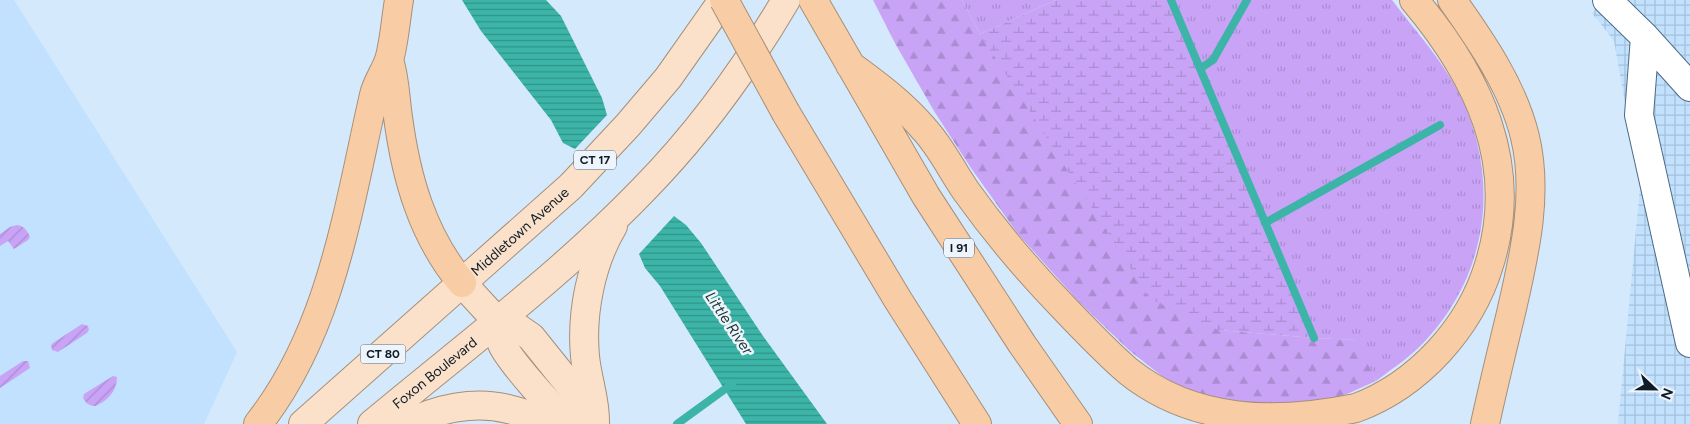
<svg xmlns="http://www.w3.org/2000/svg" width="1690" height="424" viewBox="0 0 1690 424" font-family="Figtree,sans-serif">
  <style>
    .built { fill: #c1e1fe }
    .industrial { fill: url(#industrial-grid) }
    .grass { fill: url(#grass-tufts) }
    .forest { fill: url(#forest-firs) }
    .wetland { fill: url(#wetland-marsh) }
    .garden { fill: url(#garden-furrows) }
    .water { fill: url(#water-rules) }
    .lines { fill: none; stroke-linecap: round; stroke-linejoin: round }
    .stream { stroke: #3cb5a8; stroke-width: 8 }
    .minor-casing { stroke: #4c6b85; stroke-width: 30 }
    .major-casing { stroke: #a68f79; stroke-width: 30 }
    .highway-casing { stroke: #a68f79; stroke-width: 30 }
    .minor { stroke: #fff; stroke-width: 28 }
    .major { stroke: #fbe1c9; stroke-width: 28 }
    .highway { stroke: #f8cda5; stroke-width: 28 }
    .highway-bridge-casing { stroke: #a68f79; stroke-width: 30; stroke-linecap: butt }
    .highway-bridge { stroke: #f8cda5; stroke-width: 28 }
    .labels { text-anchor: middle; dominant-baseline: central; stroke-width: 5; stroke-linejoin: round; paint-order: stroke }
    .shield { fill: #edf4fb; stroke: #525d67; stroke-width: 1 }
    .shield-label { font-size: 12px; font-weight: bold; fill: #0f1c27 }
    .street-label { font-size: 14px; fill: #0f1c27; stroke: #edf4fb }
    .water-label { font-size: 15px; font-style: italic; fill: #1c3632; stroke: #edf4fb }
  </style>
  <defs>
    <pattern id="industrial-grid" width="8" height="8" patternUnits="userSpaceOnUse" patternTransform="scale(1.25)"><rect width="8" height="8" fill="#c1e1fe"/><path d="M0 4h8M4 0v8" fill="none" stroke="#a5c0da"/></pattern>
    <pattern id="grass-tufts" width="24" height="20" patternUnits="userSpaceOnUse" patternTransform="scale(1.25)"><rect width="24" height="20" fill="#c9a3f6"/><path d="M3 7l-1-3M5 7V3M7 7l1-3M15 17l-1-3M17 17v-4M19 17l1-3" fill="none" stroke="#ab8cd3"/></pattern>
    <pattern id="forest-firs" width="22" height="20" patternUnits="userSpaceOnUse" patternTransform="scale(1.25)"><rect width="22" height="20" fill="#c9a3f6"/><path d="M5 1l3.5 6h-7zM16 11l3.5 6h-7z" fill="#ab8cd3"/></pattern>
    <pattern id="wetland-marsh" width="20" height="14" patternUnits="userSpaceOnUse" patternTransform="scale(1.25)"><rect width="20" height="14" fill="#c9a3f6"/><path d="M1 5h8M5 5V1M11 12h8M15 12V8" fill="none" stroke="#ab8cd3"/></pattern>
    <pattern id="garden-furrows" width="10" height="10" patternUnits="userSpaceOnUse" patternTransform="scale(1.25)"><rect width="10" height="10" fill="#c9a3f6"/><path d="M-1 1l2-2M0 10L10 0M9 11l2-2" fill="none" stroke="#ab8cd3"/></pattern>
    <pattern id="water-rules" width="6" height="5" patternUnits="userSpaceOnUse" patternTransform="scale(1.25)"><rect width="6" height="5" fill="#3cb5a8"/><path d="M0 2.5h6" fill="none" stroke="#319289"/></pattern>
  </defs>
  <rect width="100%" height="100%" fill="#d4e9fc"/>
  <path class="built" d="M0,0h14l223,352 -33,72h-204z"/>
  <path class="industrial" d="M1603,0h87v424h-72l22,-237 -26,-146 -22,-28z"/>
  <path class="grass" d="M962,0h94l-76,34z
    M1171,0h221c22,29 50,60 67,93 41,83 31,178 -33,247 -14,16 -33,28 -50,41l-19,-41 -43,-2z"/>
  <path class="forest" d="M873,0h89l18,34 238,296 96,8 44,2 18,41 -29,13 -33,9 -44,6 -48,-6 -33,-11 -27,-16 -32,-25 -50,-48 -62,-69 -47,-66 -37,-57 -38,-66z"/>
  <path class="wetland" d="M1056,0h115l143,338 -96,-8 -68,-31 -170,-265z"/>
  <path class="garden" d="M17,225c7,1 10,5 13,12l-2,3 -14,9 -6,-8 -8,5v-12l10,-7z
    M82,324l6,2 1,4 -2,3 -29,19 -6,-2 -1,-5 2,-2z
    M23,361h5l2,7 -30,20v-12z
    M113,376l4,1c0,14 -9,23 -21,29 -6,0 -10,-2 -13,-8l1,-4z"/>
  <path class="water" d="M462,0h84l15,16 41,82 5,17 -32,34 -12,-6 -12,-23 -70,-89z
    M674,216l12,9 15,18 62,93 64,88h-81l-86,-138 -15,-18 -6,-14z"/>
  <g class="lines">
    <path class="stream" d="M1171,0l143,338
      M1201,68l12,-8 34,-60
      M1265,223l175,-98
      M677,424l55,-40"/>
    <defs>
      <path id="minor" d="M1607,0l38,37 45,50
        M1645,37l-6,78 51,228"/>
      <g id="major">
        <path d="M462,283l35,38 21,7 13,9 49,61 5,7 5,13"/>
        <path d="M497,321c1,7 2,15 5,23 7,16 55,71 69,80"/>
        <path id="s1" d="M303,424l268,-238 57,-61 40,-47 55,-78"/>
        <path id="s2" d="M372,424c91,-76 189,-149 271,-234 56,-57 103,-122 143,-190"/>
        <path d="M407,424c30,-15 67,-24 101,-15 15,3 29,10 44,15"/>
        <path d="M595,424c1,-23 -8,-45 -10,-68 -4,-43 6,-93 28,-130"/>
      </g>
      <path id="highway" d="M813,0l113,196 96,148 56,80
        M1452,0c29,41 61,87 73,137 14,58 -1,119 -14,176 -9,37 -18,74 -26,111
        M389,60c6,18 6,37 9,57 8,60 24,118 64,166
        M850,65c26,19 53,39 74,64 17,18 28,42 42,62 30,42 64,82 100,119 20,21 40,42 62,61 66,53 149,53 228,37 62,-23 114,-80 133,-143 32,-101 -11,-189 -75,-265
        M786,113l112,187 79,124
        M258,424c74,-94 90,-216 116,-329 3,-13 11,-23 15,-35 5,-16 7,-43 10,-60"/>
    </defs>
    <use href="#minor" class="minor-casing"/>
    <use href="#major" class="major-casing"/>
    <use href="#highway" class="highway-casing"/>
    <use href="#minor" class="minor"/>
    <use href="#major" class="major"/>
    <use href="#highway" class="highway"/>
    <defs>
      <path id="highway-bridge" d="M724,0l62,113"/>
    </defs>
    <use href="#highway-bridge" class="highway-bridge-casing"/>
    <use href="#highway-bridge" class="highway-bridge"/>
  </g>
  <g class="labels">
    <g class="shield">
      <rect x="574" y="150.5" width="42" height="19" rx="4"/>
      <rect x="944" y="238.5" width="30" height="19" rx="4"/>
      <rect x="360.5" y="344.5" width="45" height="19" rx="4"/>
    </g>
    <g class="shield-label">
      <text x="595" y="160">CT 17</text>
      <text x="959" y="248">I 91</text>
      <text x="383" y="354">CT 80</text>
    </g>
    <g class="street-label">
      <text stroke="none"><textPath href="#s1" startOffset="290">Middletown Avenue</textPath></text>
      <text stroke="none"><textPath href="#s2" startOffset="81">Foxon Boulevard</textPath></text>
    </g>
    <g class="water-label">
      <text transform="translate(729 323) rotate(56)">Little River</text>
    </g>
  </g>
  <g transform="translate(1655 389) rotate(112)" stroke="#edf4fb" stroke-width="4" paint-order="stroke">
  <path d="M0-4L9 19L0 12L-9 19Z" fill="#0f1c27"/>
  <text y="-8" font-size="14" font-weight="bold" text-anchor="middle" fill="#0f1c27">N</text>
  </g>
</svg>
